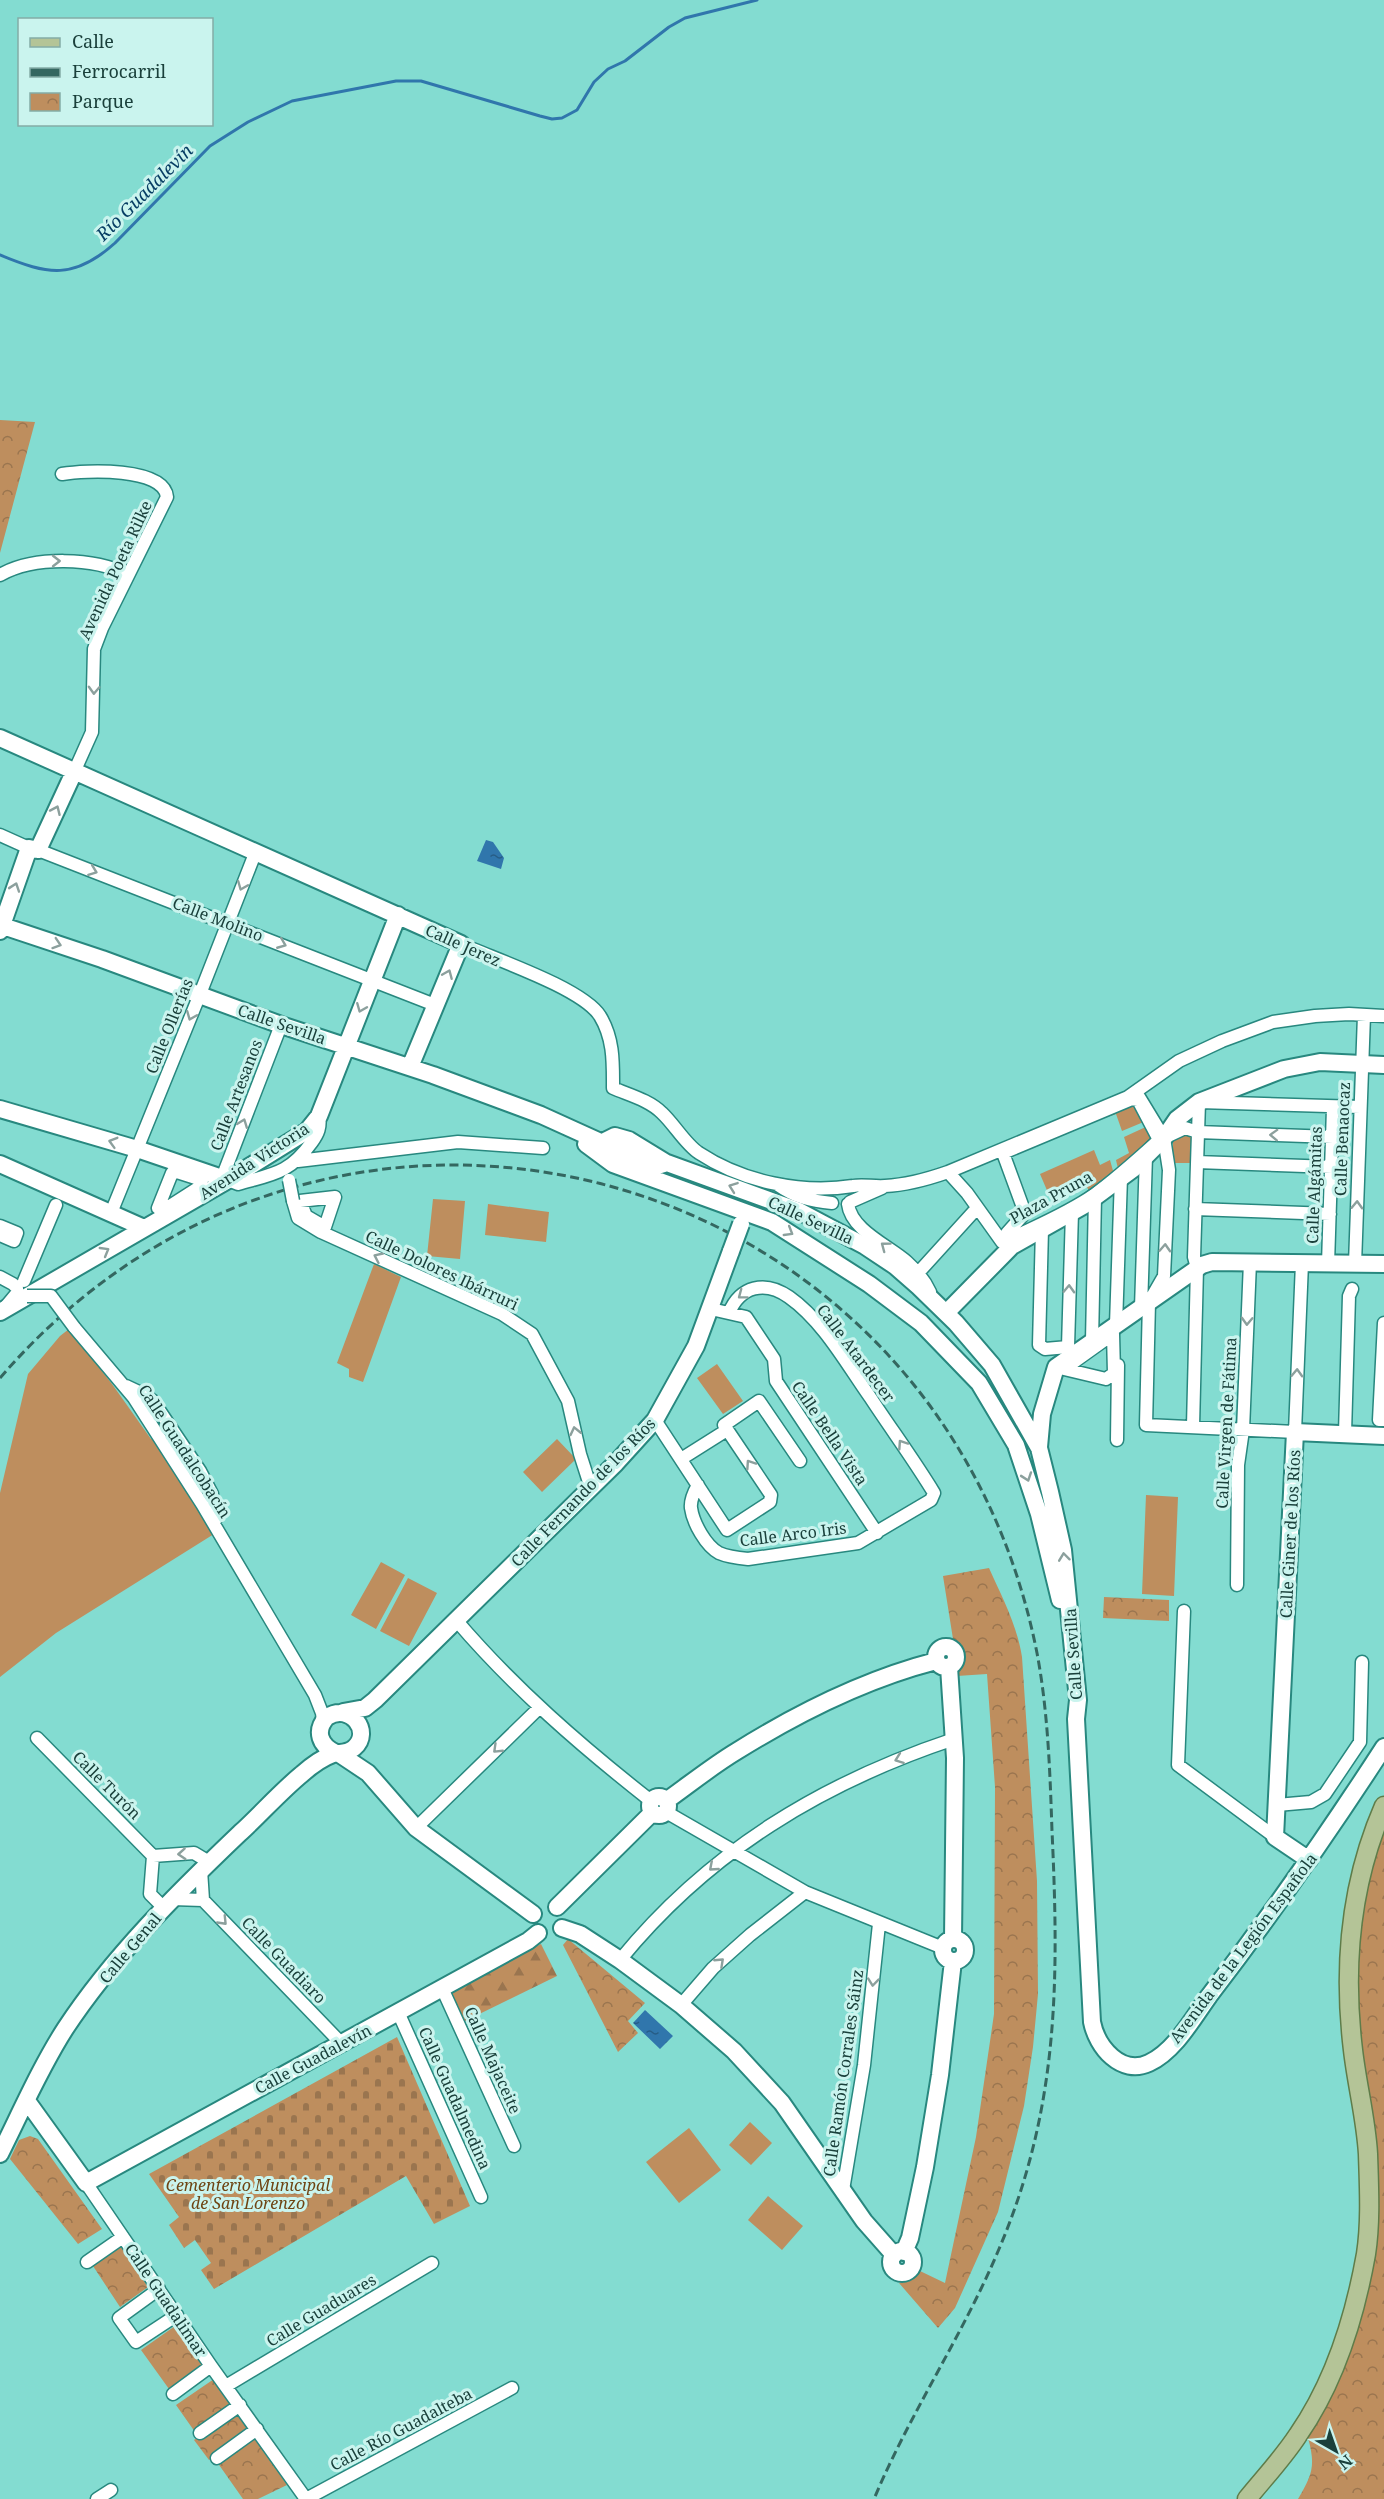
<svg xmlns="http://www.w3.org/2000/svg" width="1384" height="2499" viewBox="0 0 1384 2499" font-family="'Noto Serif',serif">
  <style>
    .green { fill: #be8e5e }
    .forest { fill: url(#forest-firs) }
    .cemetery { fill: url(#cemetery-stones) }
    .park { fill: url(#park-crowns) }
    .water { fill: url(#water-ripples) }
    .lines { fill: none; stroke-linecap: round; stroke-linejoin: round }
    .stream { stroke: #3076ac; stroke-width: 3 }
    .street-casing { stroke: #28887f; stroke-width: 15 }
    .secondary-casing { stroke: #28887f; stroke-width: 20 }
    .primary-casing { stroke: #5e7c49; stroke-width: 21 }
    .street { stroke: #fff; stroke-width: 12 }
    .secondary { stroke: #fff; stroke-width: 16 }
    .primary { stroke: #b4c497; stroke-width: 18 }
    .rail { stroke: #346760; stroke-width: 3; stroke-dasharray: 9 4.5; stroke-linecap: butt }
    .street-bridge-casing { stroke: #28887f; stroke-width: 15; stroke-linecap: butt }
    .secondary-bridge-casing { stroke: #28887f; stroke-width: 20; stroke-linecap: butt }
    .street-bridge { stroke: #fff; stroke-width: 12 }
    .secondary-bridge { stroke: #fff; stroke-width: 16 }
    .oneway { stroke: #8ca09d }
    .labels { text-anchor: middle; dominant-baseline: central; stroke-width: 6; stroke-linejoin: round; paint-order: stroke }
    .street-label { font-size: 16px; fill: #1a403b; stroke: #caf4ee }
    .park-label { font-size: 16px; font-style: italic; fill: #6e4413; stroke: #caf4ee }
    .water-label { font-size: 18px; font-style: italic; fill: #073e64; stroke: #caf4ee }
  </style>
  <defs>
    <pattern id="forest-firs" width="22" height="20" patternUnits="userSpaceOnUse" patternTransform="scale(1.5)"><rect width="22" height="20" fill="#be8e5e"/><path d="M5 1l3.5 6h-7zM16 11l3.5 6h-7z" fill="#9a754f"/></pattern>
    <pattern id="cemetery-stones" width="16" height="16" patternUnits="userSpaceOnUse" patternTransform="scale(1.5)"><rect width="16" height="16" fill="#be8e5e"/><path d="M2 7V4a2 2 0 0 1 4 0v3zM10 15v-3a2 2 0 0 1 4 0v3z" fill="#9a754f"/></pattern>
    <pattern id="park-crowns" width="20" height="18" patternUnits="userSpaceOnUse" patternTransform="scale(1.5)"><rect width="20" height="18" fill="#be8e5e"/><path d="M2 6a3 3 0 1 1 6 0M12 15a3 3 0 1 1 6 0" fill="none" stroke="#9a754f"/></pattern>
    <pattern id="water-ripples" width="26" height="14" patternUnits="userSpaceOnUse" patternTransform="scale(1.5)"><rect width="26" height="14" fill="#3076ac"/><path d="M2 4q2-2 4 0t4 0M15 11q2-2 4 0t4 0" fill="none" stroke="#265d86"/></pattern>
  </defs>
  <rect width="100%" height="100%" fill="#83dcd1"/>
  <path class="green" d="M1133,1102l13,19 -24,10 -6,-17 -12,4 -2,-4z
    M1150,1125l6,12 -37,36 -3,-13 13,-7 -5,-16z
    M1184,1132l11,6 -1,25h-22l1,-23z
    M1094,1150l6,15 10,-5 5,18 -24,17 -4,-8 -35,15 -12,-28z
    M433,1199l32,2 -5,58 -33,-3z
    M488,1204l61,8 -3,30 -61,-7z
    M374,1264l27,13 -38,105 -14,-5v-8l-12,-6z
    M69,1329l43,55 39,55h2l61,95 -158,99 -56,44v-184l28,-119 32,-38z
    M717,1364l26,37 -20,13 -26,-36z
    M557,1439l19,20 -34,33 -19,-20z
    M1146,1495l32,2 -4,99 -32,-2z
    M381,1562l24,13 -29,54 -25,-14z
    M408,1578l29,15 -28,53 -29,-15z
    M750,2122l22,21 -21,22 -22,-20z
    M689,2128l32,42 -42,33 -33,-41z
    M768,2196l35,30 -21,24 -34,-30z"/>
  <path class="forest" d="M541,1944l16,32 -94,46 -14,-32z"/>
  <path class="cemetery" d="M397,2037l73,169 -36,18 -28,-48 -192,113 -13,-19 10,-7 -16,-23 -11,8 -15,-23 10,-8 -30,-43z"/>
  <path class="park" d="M0,420l35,2 -35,131z
    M989,1568c13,29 28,57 33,89l15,224 1,113 -5,53 -9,59 -26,106 -43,96 -17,20 -39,-45 11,-2 10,-10 25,12 31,-146 18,-123 1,-227 -8,-113 -30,2c6,-13 15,-27 -4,-37l-10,-63z
    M1104,1597l65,3v21l-66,-3z
    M1384,1830v669h-86c14,-24 18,-33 10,-61l58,-163 -10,-245 2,-81 5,-42 10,-45z
    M568,1939l77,64 -17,18 10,12 -20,19 -55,-107z
    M30,2136l8,3 64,90 -24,15 -68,-85 9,-19z
    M121,2247l27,40 -28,20 -27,-41z
    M175,2326l28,38 -34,25 -28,-39z
    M214,2379l20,26 -39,27 -19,-27z
    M237,2410l14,19 -42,31 -15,-20z
    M253,2435l34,50 -29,14h-15l-26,-37z"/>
  <path class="water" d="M486,840l7,2 11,16 -3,11 -24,-8z
    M645,2010l28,26 -13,13 -27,-26z"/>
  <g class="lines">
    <path class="stream" d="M0,255c48,20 74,25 115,-12l95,-97 38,-24 44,-21 104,-20h25l119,35 12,3 10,-1 15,-8 17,-28 14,-13 17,-8 44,-34 16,-9 72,-18"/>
    <defs>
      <path id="street" d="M62,474c23,-4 102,-7 105,23l-65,131 -8,21 -2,83 -17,38
        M0,575c34,-19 94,-18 128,0
        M0,835l29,13
        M38,850l397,155
        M461,944c33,15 121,44 139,72 14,23 13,47 13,72 16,7 36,12 49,25 12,11 24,32 37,40 44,29 103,41 154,33 10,-2 21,1 32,0 21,-1 43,-7 63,-14l180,-75 51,-36 43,-20 51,-19 42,-6 34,-2 35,2
        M1136,1092l28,46 5,32 -5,106 -15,26 -3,123 149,7 7,-169
        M1132,1099l6,1 20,38v3c-21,19 -42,38 -64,54 -26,18 -55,30 -82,43l-5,-5 18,-20 -22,-60z
        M1168,1136l17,-8 13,4 135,5
        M298,1161l160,-19 85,6
        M1197,1162l135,5
        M177,1172l25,8 -1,6 -39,25 -4,-3 14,-35z
        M948,1172l19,21 35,49 10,4
        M222,1178l59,-153
        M228,1180l10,4c35,-10 51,-10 74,-42 6,-8 9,-15 7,-26
        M778,1185c17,12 33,16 54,18
        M335,1197l-10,30 -19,-11 -6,-15z
        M293,1201l5,17 23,14 181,82 30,20 36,67 12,53 8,25 5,7
        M850,1202l32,-14
        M848,1204c3,26 41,42 59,58 10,9 18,19 23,30
        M1195,1209l135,5
        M111,1213l89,-219 56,-143
        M0,1226l17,7 -3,8 -14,-6
        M1042,1229l-3,116 6,4 23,-2 7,6
        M1328,1264l5,-156
        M1355,1264l9,-249
        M918,1273l59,-65
        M0,1277l13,7
        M24,1281l32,-76
        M7,1305l10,-12v-5l-4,-4
        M1141,1308l5,-152
        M711,1309l35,8 28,42 2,22 101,152
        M1384,1323l-5,97h5
        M1116,1325l5,-148
        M74,1327l60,71 68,106 113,191 7,18 1,8
        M1113,1334l1,39 -8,6 -42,-10z
        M1092,1341l3,-144
        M1068,1347l4,-135
        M126,1386l17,8 10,7 47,70 12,23 3,27
        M655,1420l72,110 43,-28 1,-7 -47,-70 35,-24 41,60
        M1193,1426l4,-158 -3,-11 5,-155 161,5
        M1345,1433l4,-137 3,-7
        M1117,1440l1,-75
        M681,1459l46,-29
        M698,1485c-4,7 -8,15 -7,23 2,15 15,38 28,45 9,4 19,5 29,6l110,-16 73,-43 3,-7c-20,-33 -43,-64 -64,-96 -24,-34 -47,-76 -81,-100 -24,-17 -49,-11 -60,16
        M1237,1585l1,-120 5,-35 7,-168
        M1184,1611l-6,154 97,72
        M456,1620c58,68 125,126 195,181
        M37,1738l116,118 41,-3 15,9
        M1277,1805l34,-3 14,-8 35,-52 2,-80
        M666,1812l139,80 138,56
        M416,1828l123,-120
        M153,1856l-3,38 14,14
        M201,1870l2,30 138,143
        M172,1899l31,1
        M620,1960c89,-109 202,-177 334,-221
        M442,1988l72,158
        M681,2005l32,-37 37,-33 55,-43
        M398,2012l83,185
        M86,2183l125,183 95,133 206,-111
        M843,2190l21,-125 15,-141
        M87,2262l36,-25
        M159,2289l-40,29 17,24 41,-27
        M226,2386l206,-123
        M173,2394l38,-28
        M200,2433l40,-28
        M217,2458l40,-29
        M97,2499l14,-9"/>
      <path id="secondary" d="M0,738l461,206 -51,123
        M0,925l102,34 179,66 152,50 108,40 97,44 19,7 10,-3 132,48 66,35 30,20 24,21 37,36 36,42 47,83 11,44 13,58 15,150 -2,19 16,303c5,25 29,54 57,41 26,-12 44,-45 60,-67 62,-81 120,-164 175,-249
        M0,931l29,-83 9,2 37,-80
        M0,1109l137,40 91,31
        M586,1144l27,20 159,58 97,62 52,39 58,60 37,62 23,69 21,86
        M603,1152l2,-11 10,-5 14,4 36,22
        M0,1164l144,64
        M0,1312l228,-132 79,-49 12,-15 79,-201
        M946,1313l66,-67 71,-40 50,-37 31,-31 13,-19 22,-17 85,-33 36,-7 64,3
        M1039,1447l3,-33 14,-47 146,-102 10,-3 172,2
        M936 1657a10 10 0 1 1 20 0a10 10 0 1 1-20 0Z
        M949,1667l6,91 -2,181
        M343,1712l22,-4 10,-8 241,-237 39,-43 41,-74 35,-95
        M338,1753l30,20 48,55 117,86
        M650 1806a9 9 0 1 1 18 0a9 9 0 1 1-18 0Z
        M666,1801c24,-17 46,-35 71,-50 61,-38 129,-72 199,-90
        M1309,1860l-34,-23 20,-405 89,4
        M557,1907l95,-94
        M562,1928l18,6 40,26 61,45 53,46 48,52 82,118 30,34
        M943 1950a11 11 0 1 1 22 0a11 11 0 1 1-22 0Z
        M27,2101l59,82 442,-242 10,-8
        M0,2154c21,-42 40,-86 65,-125 48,-73 112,-136 175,-196 21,-19 40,-41 62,-59 9,-8 20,-16 31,-20 7,-2 14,0 21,-6 19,-16 -4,-46 -27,-31 -13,14 -7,29 9,36
        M891 2262a11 11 0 1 1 22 0a11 11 0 1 1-22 0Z
        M904,2252l6,-14 15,-71 15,-92 13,-114"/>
      <path id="primary" d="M1247,2499c17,-21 36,-41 51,-64 36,-52 57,-119 68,-181 5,-32 3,-68 2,-100 -2,-35 -11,-69 -15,-104 -10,-83 -3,-166 31,-244"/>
    </defs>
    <use href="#street" class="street-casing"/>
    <use href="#secondary" class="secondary-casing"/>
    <use href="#primary" class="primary-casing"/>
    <use href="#street" class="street"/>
    <use href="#secondary" class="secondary"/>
    <use href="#primary" class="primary"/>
    <path class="rail" d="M0,1378c332,-385 939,-221 1037,275 11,58 13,119 15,178 7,150 7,277 -53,418 -36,86 -89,164 -125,250"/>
    <defs>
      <path id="street-bridge" d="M289,1180l4,21
        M27,1296h24l23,31"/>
      <path id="secondary-bridge" d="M731,1251l10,-27"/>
    </defs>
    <use href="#street-bridge" class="street-bridge-casing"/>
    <use href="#secondary-bridge" class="secondary-bridge-casing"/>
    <use href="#street-bridge" class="street-bridge"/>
    <use href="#secondary-bridge" class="secondary-bridge"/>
  </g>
  <defs><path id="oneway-chevron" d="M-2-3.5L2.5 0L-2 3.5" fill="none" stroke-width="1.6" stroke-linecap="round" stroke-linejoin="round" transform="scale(1.5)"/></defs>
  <g class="oneway">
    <use href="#oneway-chevron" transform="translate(56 561)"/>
    <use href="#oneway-chevron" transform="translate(94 690) rotate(92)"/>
    <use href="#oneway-chevron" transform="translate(56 810) rotate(-66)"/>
    <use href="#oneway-chevron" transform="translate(93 871) rotate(21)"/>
    <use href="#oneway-chevron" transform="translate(242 886) rotate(112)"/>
    <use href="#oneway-chevron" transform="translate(15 887) rotate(-71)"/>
    <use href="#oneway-chevron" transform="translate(57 944) rotate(18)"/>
    <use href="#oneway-chevron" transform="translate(282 944) rotate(22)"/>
    <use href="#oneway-chevron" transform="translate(448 974) rotate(-67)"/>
    <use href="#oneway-chevron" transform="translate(361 1008) rotate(112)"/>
    <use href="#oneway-chevron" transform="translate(191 1016) rotate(112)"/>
    <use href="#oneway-chevron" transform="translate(243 1123) rotate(-69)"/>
    <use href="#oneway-chevron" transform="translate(1274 1135) rotate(-178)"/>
    <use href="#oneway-chevron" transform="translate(113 1142) rotate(-164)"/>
    <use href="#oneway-chevron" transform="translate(733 1187) rotate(-160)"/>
    <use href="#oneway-chevron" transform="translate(1357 1205) rotate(-88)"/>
    <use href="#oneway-chevron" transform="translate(789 1232) rotate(31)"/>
    <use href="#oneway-chevron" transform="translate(885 1246) rotate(-143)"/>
    <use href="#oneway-chevron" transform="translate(1165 1248) rotate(-87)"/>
    <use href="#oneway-chevron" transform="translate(105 1251) rotate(-30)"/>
    <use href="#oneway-chevron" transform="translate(378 1257) rotate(-155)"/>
    <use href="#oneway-chevron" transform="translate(1069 1289) rotate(-88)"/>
    <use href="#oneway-chevron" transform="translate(742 1295) rotate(143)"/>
    <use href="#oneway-chevron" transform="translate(1247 1321) rotate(92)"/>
    <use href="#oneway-chevron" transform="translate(1297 1373) rotate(-88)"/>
    <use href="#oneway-chevron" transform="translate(575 1431) rotate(-103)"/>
    <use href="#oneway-chevron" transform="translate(902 1444) rotate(-124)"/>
    <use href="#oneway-chevron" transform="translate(750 1464) rotate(-124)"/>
    <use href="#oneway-chevron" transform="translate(1027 1477) rotate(71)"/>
    <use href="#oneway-chevron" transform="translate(1064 1557) rotate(-97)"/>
    <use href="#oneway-chevron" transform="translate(497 1749) rotate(136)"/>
    <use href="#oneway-chevron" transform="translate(899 1759) rotate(160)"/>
    <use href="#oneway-chevron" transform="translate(182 1854) rotate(176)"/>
    <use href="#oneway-chevron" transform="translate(713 1867) rotate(139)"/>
    <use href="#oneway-chevron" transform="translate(223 1921) rotate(46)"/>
    <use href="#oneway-chevron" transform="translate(720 1962) rotate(-43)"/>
    <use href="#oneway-chevron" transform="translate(873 1982) rotate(96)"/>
  </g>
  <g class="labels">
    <g class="street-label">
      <text transform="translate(115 570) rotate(-65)">Avenida Poeta Rilke</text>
      <text transform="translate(218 919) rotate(21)">Calle Molino</text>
      <text transform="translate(463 945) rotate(24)">Calle Jerez</text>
      <text transform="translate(282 1024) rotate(19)">Calle Sevilla</text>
      <text transform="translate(169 1026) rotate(-68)">Calle Ollerías</text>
      <text transform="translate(236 1095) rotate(-69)">Calle Artesanos</text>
      <text transform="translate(1342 1139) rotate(-88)">Calle Benaocaz</text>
      <text transform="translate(254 1161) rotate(-33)">Avenida Victoria</text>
      <text transform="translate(1314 1185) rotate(-88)">Calle Algámitas</text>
      <text transform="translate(1051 1197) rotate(-29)">Plaza Pruna</text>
      <text transform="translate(811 1220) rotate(25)">Calle Sevilla</text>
      <text transform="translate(442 1270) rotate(25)">Calle Dolores Ibárruri</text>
      <text transform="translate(856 1353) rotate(53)">Calle Atardecer</text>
      <text transform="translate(1226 1423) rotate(-87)">Calle Virgen de Fátima</text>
      <text transform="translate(830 1433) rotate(56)">Calle Bella Vista</text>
      <text transform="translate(185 1451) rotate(57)">Calle Guadalcobacín</text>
      <text transform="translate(583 1492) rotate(-46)">Calle Fernando de los Ríos</text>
      <text transform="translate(793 1534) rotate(-7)">Calle Arco Iris</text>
      <text transform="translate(1290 1534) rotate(-87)">Calle Giner de los Ríos</text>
      <text transform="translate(1073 1654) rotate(-94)">Calle Sevilla</text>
      <text transform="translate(107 1785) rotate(45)">Calle Turón</text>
      <text transform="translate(130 1948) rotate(-50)">Calle Genal</text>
      <text transform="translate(1243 1948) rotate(-53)">Avenida de la Legión Española</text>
      <text transform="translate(284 1960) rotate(46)">Calle Guadiaro</text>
      <text transform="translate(313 2059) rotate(-28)">Calle Guadalevín</text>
      <text transform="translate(493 2060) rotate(66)">Calle Majaceite</text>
      <text transform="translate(843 2073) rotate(-82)">Calle Ramón Corrales Sáinz</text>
      <text transform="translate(455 2098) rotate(66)">Calle Guadalmedina</text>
      <text transform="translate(166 2300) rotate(56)">Calle Guadalimar</text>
      <text transform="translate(321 2310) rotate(-31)">Calle Guaduares</text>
      <text transform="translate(401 2429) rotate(-28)">Calle Río Guadalteba</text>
    </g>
    <g class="park-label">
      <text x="248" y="2185">Cementerio Municipal<tspan x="248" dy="18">de San Lorenzo</tspan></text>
    </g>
    <g class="water-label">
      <text transform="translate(144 192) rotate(-45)">Río Guadalevín</text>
    </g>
  </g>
  <rect x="18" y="18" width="195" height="108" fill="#caf4ee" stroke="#84aca6" stroke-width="1.5"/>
  <rect x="30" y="38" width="30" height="9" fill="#b4c497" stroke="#84aca6" stroke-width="1.5"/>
  <text x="72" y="48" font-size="18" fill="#1a403b">Calle</text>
  <rect x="30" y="68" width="30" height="9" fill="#346760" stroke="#84aca6" stroke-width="1.5"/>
  <text x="72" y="78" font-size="18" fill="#1a403b">Ferrocarril</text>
  <rect x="30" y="93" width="30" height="18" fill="url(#park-crowns)" stroke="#84aca6" stroke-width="1.5"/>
  <text x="72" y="108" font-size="18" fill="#1a403b">Parque</text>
  <g transform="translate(1336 2451) rotate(140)" stroke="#caf4ee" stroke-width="4.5" paint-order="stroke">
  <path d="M0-4.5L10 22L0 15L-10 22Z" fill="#1a403b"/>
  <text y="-9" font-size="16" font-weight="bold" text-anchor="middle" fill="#1a403b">N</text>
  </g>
</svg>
